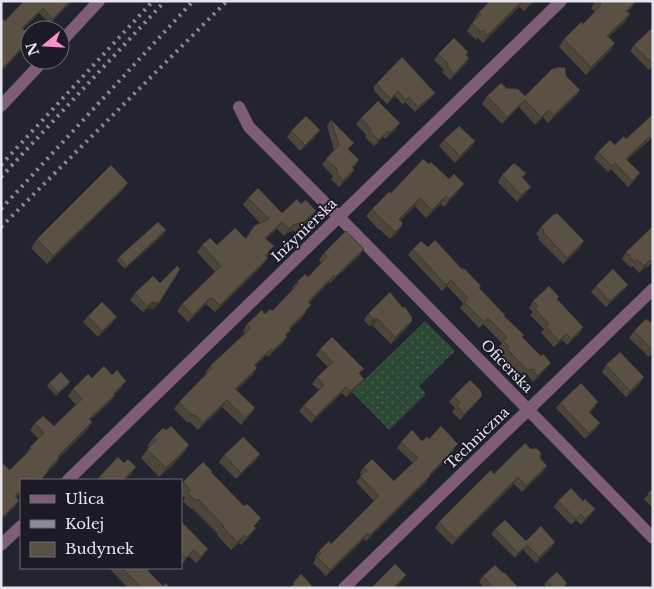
<svg xmlns="http://www.w3.org/2000/svg" width="654" height="589" viewBox="0 0 654 589" font-family="'Libre Baskerville',serif">
  <style>
    .grass { fill: url(#grass-dots) }
    .lines { fill: none; stroke-linecap: round; stroke-linejoin: round }
    .street { stroke: #7e5e74; stroke-width: 12 }
    .rail { stroke: #8c8b95; stroke-width: 4; stroke-dasharray: 2.5 5; stroke-linecap: butt }
    .wall { fill: #4d453a }
    .shaded-wall { fill: #3f382f }
    .building { fill: #5a5043; stroke: #3f382f }
    .labels { text-anchor: middle; dominant-baseline: central; stroke-width: 4; stroke-linejoin: round; paint-order: stroke }
    .street-label { font-size: 14px; fill: #e5e4ed; stroke: #1b1a26 }
  </style>
  <defs>
    <pattern id="grass-dots" width="8" height="8" patternUnits="userSpaceOnUse" patternTransform="scale(1.25)"><rect width="8" height="8" fill="#2b4934"/><path d="M2 2h.1M6 6h.1" fill="none" stroke="#4a6352" stroke-width="1.8" stroke-linecap="round"/></pattern>
  </defs>
  <rect width="100%" height="100%" fill="#242330"/>
  <path class="grass" d="M425,321l30,30 -36,35 7,8 -37,36 -37,-38z"/>
  <g class="lines">
    <path class="street" d="M60,43l39,-42
      M1,106l43,-46
      M239,107l10,20c136,135 270,273 404,411
      M68,480l493,-479
      M1,545l20,-19
      M344,588l309,-299"/>
    <path class="rail" d="M1,165l152,-164
      M1,177l164,-176
      M1,209l192,-208
      M1,227l226,-226"/>
  </g>
  <path class="wall" d="M24,1h48l-22,23 -11,-11 -16,16 5,13 -27,30v-54l4,3z
    M490,1h44l-10,10 -5,-4 -36,36 -5,-5 -2,2 -9,-9 7,-11 5,-8z
    M596,1h40l-8,11 2,2 -5,8 -16,15 6,6 -5,8 -24,24 -27,-28 5,-8 19,-15 12,-12 -4,-4z
    M653,27v39l-4,4 -19,-19 4,-6z
    M468,52l-2,3 3,3 -4,7 -15,15 -8,-8 2,-2 -10,-10 4,-6z
    M566,76l14,14 -6,8 -26,25 -5,-6 -8,8 -16,-18 -17,17 -20,-20 5,-8 19,-8 19,8z
    M377,83l58,10 -4,5 -16,14 -10,-10 -2,3 -8,-9 -8,8 -13,-13 1,-1 -2,-2z
    M361,118l34,12 -10,9 -2,-2 -9,9 -9,-9 1,-2 -10,-11z
    M331,120l18,30 10,10 -6,8 1,2 -4,6 -11,11 -8,-8 2,-3 -11,-11 4,-6 8,-9 -7,-24z
    M291,131l24,6 -15,14 -13,-14z
    M653,137l-26,23 9,19 -8,8 -17,-18 -3,3 -14,-14 4,-6 28,-13z
    M444,140l31,1 -4,7 -16,15 -16,-17z
    M526,173l-4,5 4,15 -9,9 -19,-20 4,-7z
    M122,191l-75,73 -16,-16 6,-9z
    M458,192l-14,15 -3,-3 -15,14 -11,-12 -15,15 3,3 -5,8 -8,7 -11,-10h-1l-12,-13 6,-7 19,-16z
    M248,198l34,15 29,5 -16,14 -2,-2 -3,2h-1l-5,4 -7,-7 -11,10 3,15 -3,2 -3,9 -48,47 -9,-8 -18,18 -11,-11 5,-7 33,-32 -18,-20 5,-7h15l28,-6 9,-13 6,-3 -17,-18z
    M541,227l39,21 -17,16 -25,-25 1,-2 -3,-3z
    M164,234l-39,35 -8,-8 2,-4z
    M428,247l34,22 19,17 -2,2 43,49 24,32 -13,13 -5,-6 -1,1 -1,-2 -3,2 -21,-21 2,-3 -5,-6 3,-4 -19,-19 -4,4 -19,-20 3,-5 -16,-17 -5,5 -34,-36 5,-6z
    M364,249l-5,7 -29,27 -1,-1 -20,21 -3,9 -5,7 -11,10 -4,7 1,1 -5,7 -14,13 -2,-2 -11,11 2,2 -5,7 -15,15 18,18 -5,7 -9,10 -19,-18 -24,23 -9,-9 -1,2 -14,-14 5,-7 28,-28 -2,-1 5,-7 35,-33 -2,-2 4,-7 25,-13 21,-22 -1,-1 5,-6 11,-5 14,-14 -3,-3 5,-7z
    M626,252l27,9 -6,7 -1,-1 -7,6 -6,-7 -2,2 -9,-9z
    M160,283l-6,26 -7,-1 -4,4 -13,-12 5,-7z
    M628,285l-5,6 -17,16 -15,-15 5,-6z
    M557,300l26,27 -4,7 -12,11 -5,-5 -8,7 -13,-14 3,-4 -14,-14 3,-3 -4,-4 4,-7z
    M368,314l39,14 -16,16 -18,-18h-4l-5,-6z
    M88,316l24,7 -14,14 -15,-15z
    M653,319v33l-4,5 -20,-19 5,-7 16,-9z
    M320,349l40,25 4,5 -4,6 -14,12 -4,-4 -31,30 -12,-12 5,-6 15,-15 -7,-6 5,-7 11,-10 -12,-12z
    M606,365l34,19 -14,13 -24,-25z
    M92,378l29,10 -7,7 -4,7 -20,18 -2,9 -29,29 -4,7 -8,7 -5,8h-21v12l-5,6 -2,10 -4,-38 15,-15 5,-8 9,-8 -9,-9 5,-7 19,3 22,-21 -8,-9 5,-7z
    M70,382l-2,3 -12,11 -9,-10 2,-3z
    M591,394l7,8 -4,6 -4,5 10,10 -4,6 -11,10 -29,-31 4,-5z
    M454,396l23,6 -17,18 -8,-8 3,-4 -6,-6z
    M166,430l23,15 -6,9 -14,15v-1l-10,9 -18,-19 8,-11 -2,-1 7,-9z
    M429,439l25,11 -3,3 -4,6 -17,17 -4,6 -60,59 -2,-2 -38,37 -13,-13 3,-5 -1,-1 4,-6 12,-7 43,-43 -18,-19 6,-7 -2,-2 4,-6 30,14 19,-18 -16,-15 4,-6 21,-1z
    M260,454l-5,7 -19,18 -17,-17 5,-7z
    M540,458l3,14 -21,20 -8,-8 -62,61 -17,-17 4,-6 55,-48z
    M132,473l-7,7h-28l3,-4z
    M211,473l44,54 -5,9 -9,9 -2,-2 -8,7 -14,-15 1,-1 -26,-26 -1,1 -8,-8 2,-3 -4,-3v-11l2,-2z
    M653,489v19l-9,-9z
    M558,501h25l12,8 -4,6 -10,10 -5,-5 -5,5 -17,-18z
    M181,521l23,34 -8,8 -7,-7 -7,8 -1,-1z
    M495,529l31,12 29,1 -3,5 -16,16 -13,-13 -8,8 -24,-24z
    M109,568h43l-4,3 15,15 7,2h-42z
    M483,576l33,12h-32l-5,-6z
    M547,581l20,2 -3,5h-17l-3,-4z"/>
  <path class="shaded-wall" d="M70,1h2l-22,23 3,-5z
    M522,1h1l-4,6 -36,36 5,-8z
    M531,1h3l-10,10 5,-7z
    M636,1l-4,6 -11,11 5,-7z
    M43,8l-4,5 -20,20 3,-5z
    M630,14l-5,8 -23,22 5,-8z
    M30,39l-2,3 -27,30v-2z
    M615,43l-5,8 -24,24 5,-8z
    M469,58l-4,7 -15,15 4,-6z
    M580,90l-6,8 -26,25 6,-8z
    M398,91l-3,5 -8,8 4,-5z
    M435,93l-4,5 -16,14 3,-5z
    M525,100l-6,7 -17,17 5,-7z
    M549,110l-6,7 -8,8 6,-8z
    M400,123l-5,7 -10,9 5,-6z
    M320,130l-5,7 -15,14 5,-6z
    M388,131l-5,6 -9,9 4,-6z
    M649,137l-4,6 -23,22 4,-6z
    M475,141l-4,7 -16,15 5,-7z
    M354,170l-4,6 -11,11 4,-7z
    M640,173l-4,6 -8,8 4,-6z
    M128,183l-6,8 -75,73 6,-8z
    M464,184l-6,8 -14,15 5,-8z
    M531,187l-5,6 -9,9 4,-7z
    M446,196l-5,8 -15,14 6,-8z
    M420,198l-5,8 -21,21 5,-8z
    M316,211l-5,7 -16,14 5,-7z
    M282,222l-5,7 -17,16 5,-7z
    M294,224l-5,8 -5,4 5,-7z
    M403,224l-5,8 -8,7 5,-7z
    M166,230l-2,4 -39,35 2,-3z
    M584,241l-4,7 -17,16 4,-6z
    M364,249l-5,7 -29,27 5,-6z
    M268,258l-5,7 -48,47 5,-7z
    M650,260l-4,7 -7,6 5,-7z
    M334,275l-5,7 -26,27 5,-7z
    M451,280l-4,6 -5,5 4,-6z
    M628,285l-5,6 -17,16 4,-6z
    M211,297l-5,7 -18,18 5,-7z
    M152,302l7,1 -5,6 -7,-1 -4,4z
    M306,312l-5,7 -17,16 5,-7z
    M117,317l-5,6 -14,14 4,-6z
    M374,319h4l-5,7h-4z
    M412,321l-5,7 -16,16 4,-7z
    M583,327l-4,7 -12,11 4,-6z
    M566,334l-4,6 -8,7 5,-6z
    M287,337l-5,7 -14,13 5,-7z
    M271,349l-5,6 -17,17 5,-7z
    M551,363l-5,6 -13,13 4,-6z
    M257,368l-5,7 -21,21 4,-7z
    M644,377l-4,7 -14,13 4,-6z
    M364,379l-4,6 -8,7 5,-6z
    M126,381l-5,7 -12,12 6,-5 -5,7 -26,24 5,-7z
    M70,382l-2,3 -12,11 2,-3z
    M356,385l-5,7 -5,5 4,-6z
    M346,387l-4,6 -31,30 4,-6z
    M482,396l-5,6 -17,18 4,-6z
    M227,400l-5,7 -24,23 5,-7z
    M598,402l-4,6 -9,9 4,-5z
    M255,408l-5,7 -9,10 4,-7z
    M92,422l-4,7 -35,34 5,-7z
    M600,423l-4,6 -11,10 4,-6z
    M189,445l-6,9 -14,15 7,-10z
    M451,453l-4,6 -17,17 -4,6 -60,59 4,-6 59,-60z
    M260,454l-5,7 -19,18 5,-6z
    M59,458l-4,7 -9,9 4,-7z
    M175,459l-6,9 -10,9 7,-9z
    M547,466l-4,6 -21,20 4,-6z
    M136,467l-4,6 -7,7h-2z
    M518,477l-4,7 -62,61 4,-6z
    M21,490v2l-11,11 5,-7z
    M19,501l-5,7 -13,12v-2z
    M595,509l-4,6 -10,10 4,-6z
    M256,528l-6,8 -9,9 6,-8z
    M368,533l-4,6 -38,37 4,-6z
    M245,535l-6,8 -8,7 6,-8z
    M555,542l-3,5 -16,16 3,-6z
    M527,545l-4,5 -8,8 3,-5z
    M208,549l-4,6 -8,8 4,-6z
    M194,550l-5,6 -7,8 4,-6z
    M406,575l-4,6 -7,7h-2z"/>
  <path class="building" d="M24,1h46l-17,18 -10,-11 -21,20 8,7v4l-29,31v-52l4,3z
    M490,1h32l-34,34 -5,-5 -2,2 -9,-9 9,-9 -2,-2z
    M598,1h38l-10,10 4,3 -23,22 8,7 -24,24 -27,-28 17,-17 2,2 18,-19z
    M653,27v37l-19,-19z
    M454,38l14,14 -2,3 3,3 -15,16 -7,-8 1,-2 -10,-10z
    M402,57l33,36 -17,14 -9,-10 -3,3 -8,-9 -7,8 -13,-13 1,-1 -2,-2z
    M560,67l5,1 1,8 14,14 -26,25 -5,-5 -8,7 -16,-17 -18,17 -20,-21 14,-13 5,5 12,1 7,7 27,-27z
    M378,101l22,22 -10,10 -2,-2 -10,9 -9,-10 2,-1 -10,-11z
    M653,114v21l-3,3 -1,-1 -23,22 14,14 -8,8 -17,-18 -3,3 -14,-14 12,-12 5,5 9,-9 2,3z
    M306,116l14,14 -15,15 -14,-14z
    M331,120l23,23 -6,6 11,11 -7,7 2,3 -11,10 -7,-8 2,-2 -12,-11 13,-14z
    M459,126l16,15 -15,15 -16,-16z
    M423,159l6,5 2,-2 18,17 5,-5 10,10 -15,15 -3,-3 -14,14 -12,-12 -21,21 4,5 -8,8 -11,-11v1l-12,-13 17,-17 2,1z
    M514,163l12,10 -4,4 9,10 -10,8 -19,-20z
    M111,165l17,18 -75,73 -16,-17z
    M258,188l24,25 15,-14 4,5 5,-4 10,11 -16,14 -2,-2 -3,2 -1,-1 -5,5 -7,-7 -17,16 9,8 -9,9 3,3 -48,47 -9,-8 -18,18 -11,-11 39,-38 -19,-21 8,-7 7,7 18,-17 11,11 8,-13 15,-7 -21,-21z
    M557,213l27,28 -17,17 -24,-26 1,-1 -3,-4 13,-13 1,1z
    M158,222l8,8 -39,36 -8,-9z
    M652,227l1,1v32l-2,1 -1,-1 -6,6 -7,-6 -2,2 -9,-10z
    M346,231l18,18 -29,28 -1,-2 -26,27 3,3 -6,6 1,1 -17,16 2,2 -6,5 2,2 -14,13 -2,-1 -17,16 3,3 -22,21 20,19 -10,10 -18,-18 -24,23 -9,-9 -1,2 -14,-14 33,-34 -2,-2 41,-38 -4,-4 15,-14 3,4 5,-5 2,2 27,-28 -2,-1 8,-8 3,3 19,-20 -3,-4z
    M435,240l27,29 2,-1 17,18 -2,2 26,27 -1,1 20,19 -2,2 19,19 2,-2 8,9 -14,13 -4,-7 -1,1 -2,-1 -2,2 -21,-22 2,-2 -6,-6 4,-4 -19,-19 -4,4 -20,-20 4,-4 -17,-18 -5,5 -33,-36 8,-8 7,6z
    M177,266l3,3 -21,34 -7,-1 -5,4 -12,-13 18,-17 7,7z
    M613,269l15,16 -18,16 -14,-15z
    M549,286l10,11 -2,2 26,28 -12,12 -5,-5 -7,7 -13,-14 3,-3 -14,-15 3,-3 -5,-5z
    M390,292l12,15h3l3,4 1,2 3,4v4l-17,16 -17,-18h-4l-6,-5z
    M102,302l15,15 -15,14 -14,-15z
    M646,319l4,3 3,-3v31l-19,-19z
    M332,337l32,32 -5,4 5,6 -14,12 -4,-4 -31,30 -11,-12 20,-20 -7,-8 16,-15 -13,-13z
    M620,352l24,25 -14,14 -24,-26z
    M104,366l8,9 5,-5 9,11 -13,13 2,1 -26,24 3,3 -34,34 1,2 -9,9 -4,7 -6,6h-6l-1,-1 -2,1h-10v10l-6,6 4,5 -18,17v-56l9,8 21,-21 -1,-2 14,-14 -9,-10 8,-7 11,10 28,-27 -9,-10 15,-15 4,4z
    M61,372l9,10 -12,11 -9,-10z
    M470,380l11,11 1,5 -18,18 -7,-8 3,-4 -6,-6z
    M581,383l17,19 -9,10 11,11 -11,10 -29,-30z
    M171,426l18,19 -13,14h-1l-9,9 -19,-19 10,-9 -3,-3 9,-9 3,2z
    M441,426l17,18 -8,8 1,1 -22,22 1,1 -60,59 -2,-2 -38,37 -13,-13 4,-4 -2,-2 10,-10 2,3 48,-48 -19,-20 7,-6 -3,-3 8,-8 22,22 24,-23 -17,-16 11,-12 10,11 5,-4 2,2z
    M243,437l17,17 -19,19 -17,-18z
    M525,443l6,6 5,-1 3,2 2,4 -1,4 7,8 -21,20 -8,-9 -62,62 -17,-17 52,-52 3,4z
    M118,457l6,6 4,-4 8,8 -13,13h-19l-4,-4z
    M203,462l9,9 -1,1 33,34 3,-2 14,14 -7,8 2,2 -9,9 -2,-2 -8,7 -14,-15 1,-1 -26,-27 -2,2 -8,-8 3,-3 -8,-8z
    M571,488l12,13 2,-2 10,10 -10,10 -4,-5 -5,5 -18,-18z
    M653,489v8l-5,-4z
    M505,520l21,21 15,-15 14,16 -16,15 -12,-12 -9,8 -23,-24z
    M181,521l27,28 -8,8 -6,-7 -8,8 -5,-5z
    M395,564l11,11 -13,13h-22z
    M495,565l8,8 1,-1 13,14 -2,2h-21l-11,-12z
    M122,568h27l-2,2 16,16 3,-3 4,5h-28z
    M557,572l10,11 -4,5h-10l-6,-7z
    M301,574l13,14h-24l4,-4 -1,-1z"/>
  <g class="labels">
    <g class="street-label">
      <text transform="translate(304 230) rotate(-44)">Inżynierska</text>
      <text transform="translate(507 366) rotate(46)">Oficerska</text>
      <text transform="translate(477 438) rotate(-44)">Techniczna</text>
    </g>
  </g>
  <rect width="654" height="589" fill="none" stroke="#e5e4ed" stroke-width="5"/>
  <rect x="20" y="479" width="162" height="90" fill="#1b1a26" stroke="#6c6b76"/>
  <rect x="30" y="495" width="25" height="8" fill="#7e5e74" stroke="#6c6b76"/>
  <text x="65" y="504" font-size="15" fill="#e5e4ed">Ulica</text>
  <rect x="30" y="520" width="25" height="8" fill="#8c8b95" stroke="#6c6b76"/>
  <text x="65" y="529" font-size="15" fill="#e5e4ed">Kolej</text>
  <rect x="30" y="542" width="25" height="15" fill="#5a5043" stroke="#6c6b76"/>
  <text x="65" y="554" font-size="15" fill="#e5e4ed">Budynek</text>
  <g transform="translate(45 45) rotate(252)"><circle r="24" fill="#1b1a26" stroke="#6c6b76"/>
  <path d="M0-4L9 19L0 12L-9 19Z" fill="#f790cd"/>
  <text y="-8" font-size="14" font-weight="bold" text-anchor="middle" fill="#e5e4ed">N</text>
  </g>
</svg>
